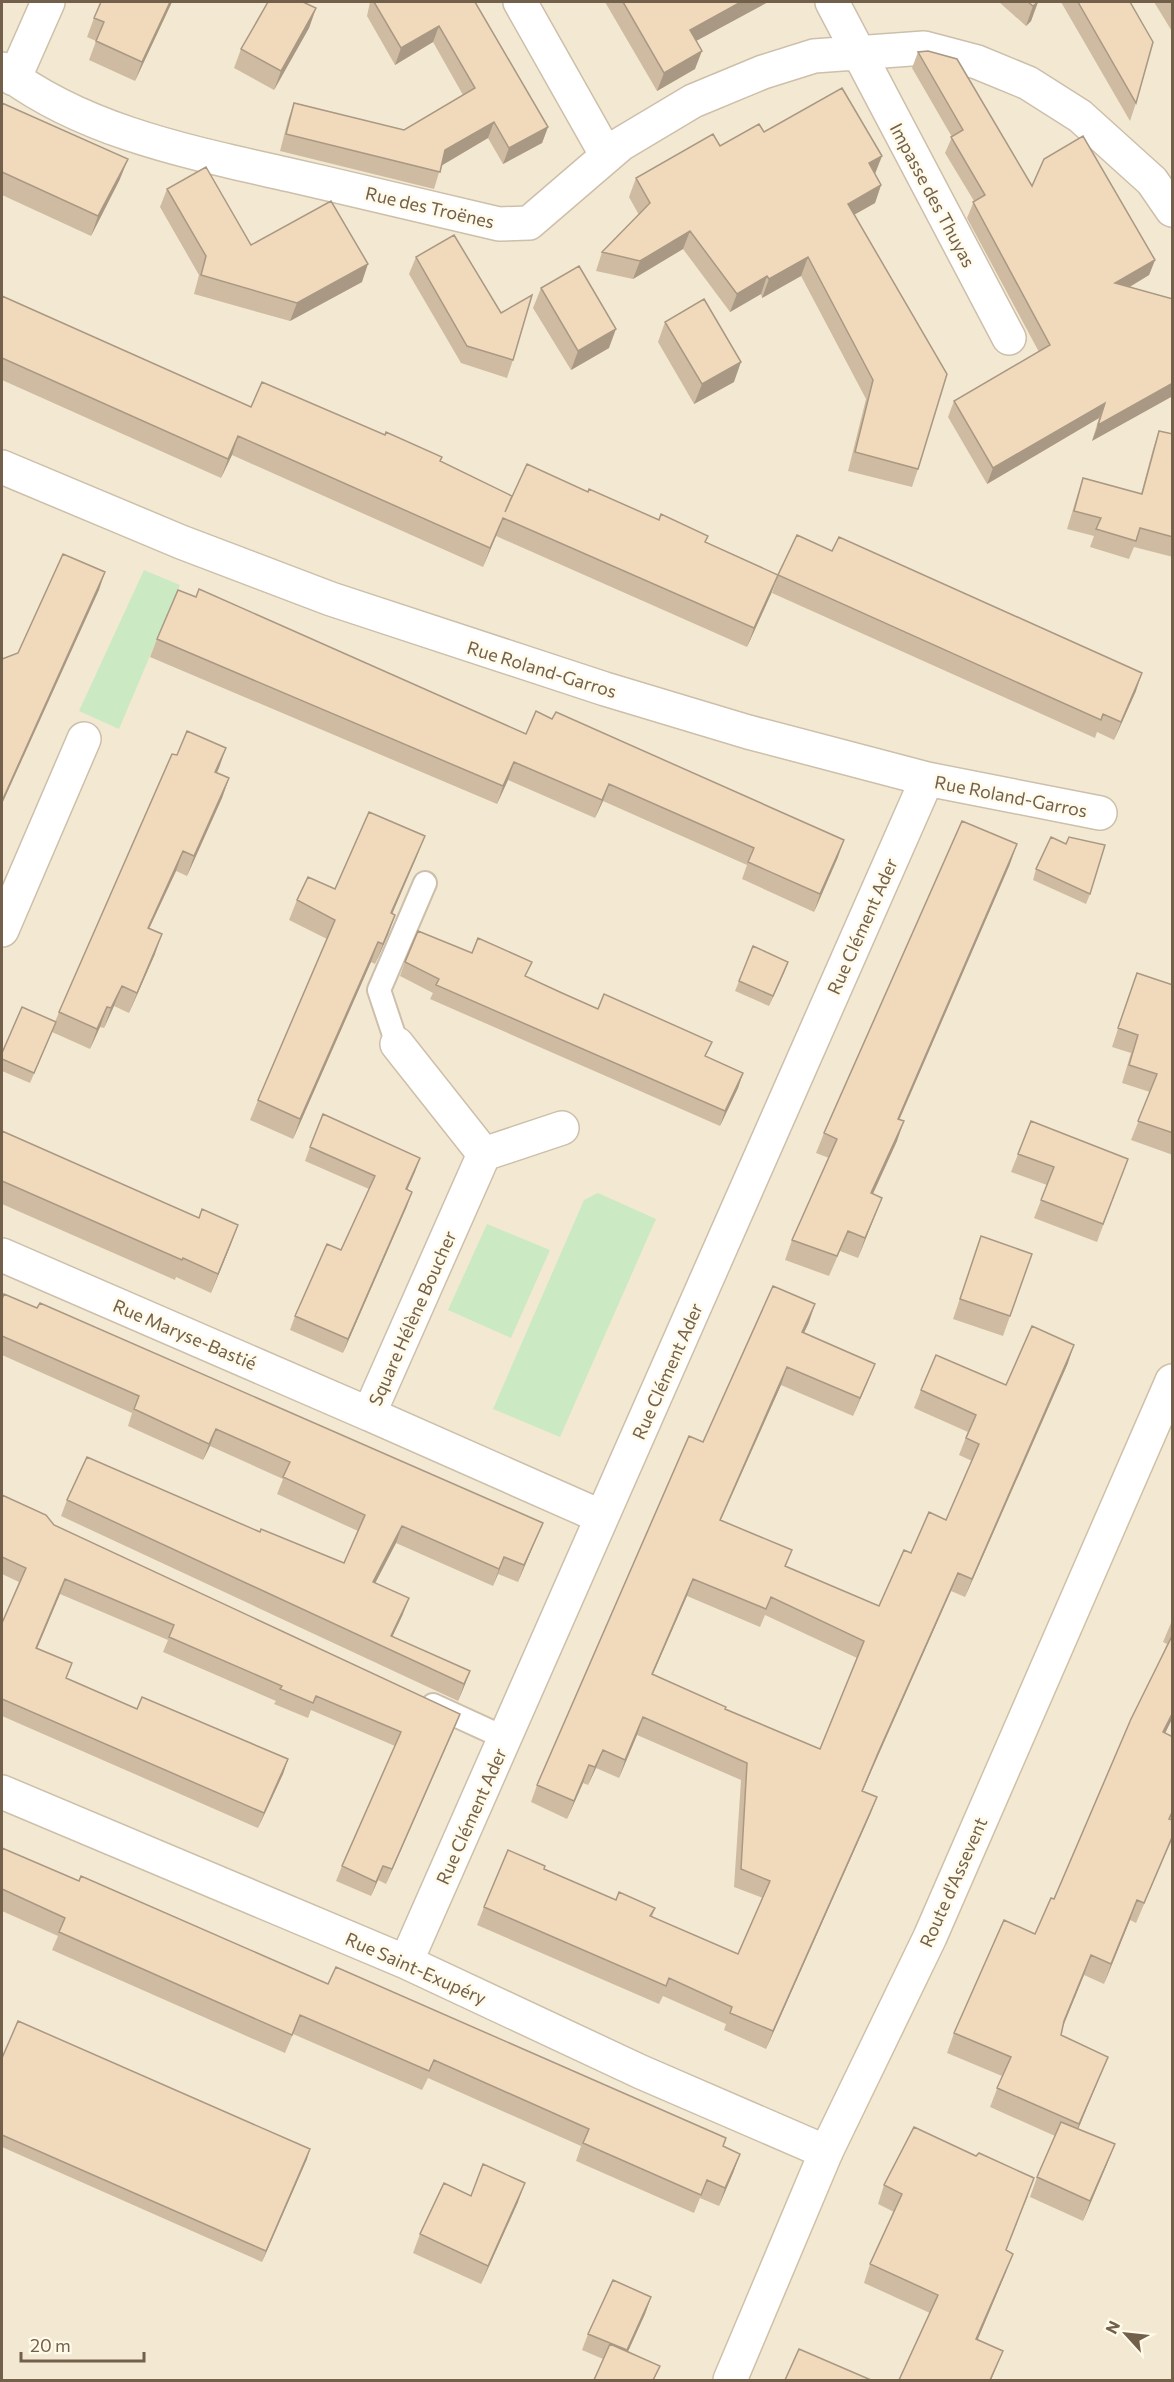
<svg xmlns="http://www.w3.org/2000/svg" width="1174" height="2382" viewBox="0 0 1174 2382" font-family="Commissioner,sans-serif">
  <style>
    .residential { fill: #f3e9d2 }
    .green { fill: #cbe9c2 }
    .lines { fill: none; stroke-linecap: round; stroke-linejoin: round }
    .lane-casing { stroke: #cdbfaa; stroke-width: 26 }
    .street-casing { stroke: #cdbfaa; stroke-width: 36 }
    .secondary-casing { stroke: #d0c0a8; stroke-width: 36 }
    .lane { stroke: #fff; stroke-width: 22 }
    .street { stroke: #fff; stroke-width: 33 }
    .secondary { stroke: #fff; stroke-width: 33 }
    .wall { fill: #cfbba1; fill-rule: evenodd }
    .shaded-wall { fill: #a99883 }
    .building { fill: #f1d9bb; stroke: #a99883; stroke-width: 1.5; fill-rule: evenodd }
    .labels { text-anchor: middle; dominant-baseline: central; stroke-width: 5; stroke-linejoin: round; paint-order: stroke }
    .street-label { font-size: 18px; fill: #73604a; stroke: #fffae9 }
  </style>
  <rect width="100%" height="100%" fill="#fcf6e3"/>
  <path class="residential" d="M2,2h1170v2378h-1170z"/>
  <path class="green" d="M144,570l36,15 -61,144 -40,-18z
    M598,1193l58,26 -96,218 -67,-28 91,-209z
    M487,1224l63,26 -39,88 -63,-28z"/>
  <g class="lines">
    <defs>
      <path id="lane" d="M397,1044l-18,-54 46,-107
        M433,1705l72,33"/>
      <path id="street" d="M520,2l87,154
        M832,2l177,336
        M2,69c81,63 191,84 288,106 70,16 140,33 209,49l30,-1 92,-79 72,-43 70,-29 51,-16 110,-8 53,14 51,21 52,33 72,65 20,29
        M14,79l34,-77
        M2,467l179,75 150,57 274,90 143,43 179,47 173,34
        M2,930l82,-191
        M397,1044l87,110 78,-26
        M484,1154l-115,260 233,103
        M2,1255l367,159
        M2,1792l404,170 235,110 185,80
        M406,1962l521,-1183"/>
      <path id="secondary" d="M730,2380l96,-228 104,-215 242,-556"/>
    </defs>
    <use href="#lane" class="lane-casing"/>
    <use href="#street" class="street-casing"/>
    <use href="#secondary" class="secondary-casing"/>
    <use href="#lane" class="lane"/>
    <use href="#street" class="street"/>
    <use href="#secondary" class="secondary"/>
  </g>
  <path class="wall" d="M172,2l-37,79 -46,-21 7,-19 -9,-4 7,-19z
    M370,2h105l73,125 -6,16 -39,21 -15,-26 -47,28 -7,23 -154,-38 8,-31 6,-17 110,27 59,-35 -30,-53 -38,23 -28,-49z
    M605,2h163l-72,39 -1,28 -38,22z
    M999,2h39l-7,19 -5,5z
    M1061,2h69l6,101 -6,18z
    M1154,2h19v31z
    M316,8l-7,20 -35,62 -40,-22 7,-19z
    M918,52l114,134 123,74 -6,15 -19,12 43,12 -81,142 7,-23 -112,66 -39,-67 6,-16 85,-49 -72,-134 7,-17 -29,-48 7,-16 -40,-69z
    M2,103l118,76 -29,57 -89,-41z
    M764,132l111,42 6,11 -6,18 -21,12 64,254 -6,18 -64,-16 18,-72 -65,-123 -39,22 -1,-4 -31,18 -47,-63 -50,30 -37,-8 6,-19 37,-37 -10,-18 7,-19 84,-32z
    M167,189l84,56 111,37 -72,39 -96,-27 5,-19 -39,-68z
    M416,257l97,103 -6,18 -46,-15 -52,-89z
    M541,288l68,60 -38,22 -38,-62z
    M2,296l249,111 189,54 72,35 76,-4 117,51 73,32 -7,19 -24,53 -251,-111 -13,31 -251,-112 -11,23 -219,-98z
    M665,322l69,60 -40,22 -36,-62z
    M1159,431l14,3v123l-39,-10 -5,12 -39,-12 4,-11 -27,-7 10,-33 6,-18 58,16 12,-45z
    M778,575l358,116 -22,49 -17,-8 -2,6 -323,-145z
    M157,639l369,95 312,123 -24,55 -72,-33 5,-14 -144,-64 -8,17 -87,-38 -11,24 -347,-147z
    M217,773l12,5 -7,20 -35,78 -11,-5 -27,58 6,25 -26,59 -15,-7 -10,22 -4,-1 -10,22 -38,-17 -22,51 -28,-12v-18l53,-31 4,-10z
    M417,856l-25,57 -4,22 -13,29 -4,-2 -78,177 -43,-19 8,-20 69,-161 -38,-19 8,-20 38,-11z
    M1010,864l-111,255 -2,22 -24,53 9,4 -24,60 -18,-7 -11,25 -44,-16 7,-20 37,-82 -13,-5 8,-20z
    M1036,869l54,25 -4,10 -53,-24z
    M405,962l122,15 216,96 -5,15 -18,38 -290,-127 3,-6 -33,-17z
    M788,962l-19,44 -34,-15 4,-10z
    M1173,985v170l-42,-15 19,-48 -28,-9 9,-30 -19,-6 18,-55z
    M2,1131l229,113 -20,49 -35,-16 -1,3 -173,-76z
    M310,1147l110,11 -13,32v16l-64,147 -53,-23 5,-14 46,-66 28,-61 -64,-28z
    M1018,1154l110,5 -31,83 -63,-24 13,-33 -36,-13z
    M981,1236l51,18 -29,82 -50,-17z
    M2,1299l35,9 506,215 -7,16 -18,43 -20,-8 -5,12 -97,-43 -21,40 28,31 -11,23 78,34 -12,30 -397,-185 6,-16 193,32 84,31 14,-32 -81,-37 6,-15 -73,-33 -7,14 -75,-34 4,-13 -130,-58z
    M809,1322l-5,11 64,48 -15,35 -72,-31 -60,135 71,30 -6,16 93,40 32,-53 35,-33 26,-59 -13,-6 9,-23 -54,-24 7,-18 85,-5 62,-22 -103,234 -14,-6 -80,180 -8,20 14,6 -7,18 -104,234 -42,-19 2,-6 -63,-28 -4,8 -182,-79 7,-18 60,-38 72,31 39,8 -3,9 86,37 25,-56 -29,-11 7,-107 -104,-45 -18,43 -23,-10 -8,17 -5,-2 -16,36 -36,-17 6,-17 166,-343zM687,1596l73,31 5,-12 92,43 -37,91 -95,-40 -72,-35z
    M2,1495l52,30 406,189 -6,15 -68,155 -8,-4 -7,16 -35,-15 6,-15 53,-120 -84,-36 -3,8 -34,-14 2,-3 -113,-49 5,-12 -108,-46 -23,54 35,15 -6,15 71,31 151,50 -5,15 -25,54 -256,-112v-93l17,-41 -17,-8z
    M1173,1618v99l-8,16 8,4v76l-3,6 3,1v17l-37,86 -6,-3 -26,64 -20,-9 -21,51 -2,9 47,22 -8,19 -22,53 37,15 -8,20 -24,57 -53,-24 7,-20 18,-41 -65,-29 12,-31 -55,-23 7,-20 81,-99 19,-35 113,-255 -4,-2z
    M2,1848l77,33 661,273 -7,19 -14,33 -19,-8 -6,15 -118,-52 5,-15 -153,-68 -6,12 -129,-56 -8,19 -233,-103 6,-14 -56,-25z
    M2,2058l305,101 -45,103 -260,-115z
    M884,2185l144,11 -22,54v22l-29,68 26,11 -12,29h-92l31,-67 -66,-30 6,-19 24,-52 -16,-8z
    M471,2196l47,6 -37,82 -68,-31 7,-19z
    M651,2297l-6,17 -17,37 32,15 -6,14h-60l9,-21 -21,-9 6,-16z"/>
  <path class="shaded-wall" d="M170,2h2l-37,79 7,-19z
    M741,2h27l-85,46 7,-18z
    M1038,2l-7,19 -5,5 7,-20z
    M316,8l-7,20 -35,62 7,-19z
    M439,26l-6,16 -38,23 6,-17z
    M702,51l-7,18 -38,22 7,-18z
    M494,122l-6,16 -49,29 6,-17z
    M548,127l-6,16 -39,21 6,-16z
    M882,156l-7,18 -6,-11z
    M128,159l-8,20 -29,57 7,-20z
    M881,185l-6,18 -34,19 7,-18z
    M690,231l-7,18 -50,30 7,-18z
    M808,257l-7,19 -39,22 7,-19z
    M1155,260l-6,15 -40,24 6,-16z
    M368,264l-6,18 -72,39 7,-18z
    M767,276l-6,18 -31,18 7,-18z
    M616,329l-7,19 -38,22 7,-19z
    M741,362l-7,20 -40,22 8,-20z
    M1173,383v13l-81,45 6,-16z
    M1105,403l-6,15 -112,66 6,-16z
    M238,436l-6,19 -11,23 7,-19z
    M503,518l-7,18 -13,31 7,-19z
    M105,572l-6,18 -97,214v-3z
    M778,575l-7,19 -24,53 7,-19z
    M1142,673l-6,18 -22,49 7,-18z
    M226,748l-7,20 -11,24 7,-20z
    M514,762l-6,18 -11,24 6,-18z
    M229,778l-7,20 -35,78 7,-20z
    M609,784l-6,17 -8,17 7,-18z
    M425,836l-8,20 -33,77 7,-20z
    M844,840l-6,17 -24,55 6,-18z
    M1017,844l-7,20 -119,275 7,-20z
    M183,851l-7,20 -36,77 8,-20z
    M395,915l-7,20 -13,29 8,-20z
    M162,934l-7,20 -26,59 8,-20z
    M378,942l-7,20 -78,177 7,-20z
    M788,962l-4,11 -15,33 4,-10z
    M122,986l-8,20 -10,22 7,-20z
    M107,1007l-7,20 -10,22 7,-20z
    M743,1073l-5,15 -18,38 5,-15z
    M904,1121l-7,20 -33,72 7,-20z
    M420,1158l-5,14 -14,32 5,-15z
    M412,1192l-5,14 -64,147 5,-14z
    M882,1198l-24,60 7,-20z
    M238,1225l-7,19 -20,49 7,-19z
    M815,1304l-6,18 -13,28 6,-18z
    M1074,1345l-6,18 -103,234 7,-18z
    M875,1364l-7,17 -15,35 7,-18z
    M787,1367l-6,18 -68,152 7,-17z
    M216,1429l-6,17 -7,14 6,-16z
    M543,1523l-7,16 -18,43 6,-17z
    M402,1526l-6,17 -29,56 6,-17z
    M504,1557l-6,17 -5,12 6,-17z
    M958,1573l-7,18 -96,217 23,-55z
    M65,1579l-5,15 -29,69 5,-15z
    M693,1579l-6,17 -42,96 7,-18z
    M409,1598l-6,16 -16,34 4,-12z
    M470,1671l-6,16 -6,14 6,-17z
    M1173,1712v5l-17,35 7,-20z
    M460,1714l-6,15 -68,155 6,-15z
    M643,1717l-6,18 -18,43 6,-18z
    M603,1750l-7,18 -8,17 7,-18z
    M288,1759l-5,15 -25,54 6,-15z
    M589,1765l-6,18 -16,36 7,-18z
    M877,1797l-7,18 -104,234 7,-18z
    M383,1866l-5,14 -7,16 5,-14z
    M1137,1900l-7,20 -26,64 7,-20z
    M1091,1955l-7,20 -27,66 7,-20z
    M1108,2057l-8,19 -28,68 7,-20z
    M1115,2144l-8,20 -24,57 7,-20z
    M310,2149l-3,10 -45,103 4,-11z
    M740,2154l-7,19 -14,33 6,-18z
    M525,2183l-7,19 -37,82 7,-18z
    M1013,2254l-7,18 -36,86 6,-19z
    M651,2297l-6,17 -24,53 6,-17z
    M1003,2351l-12,29h-1z"/>
  <path class="building" d="M101,2h69l-28,60 -46,-21 8,-19 -10,-4z
    M268,2h35l13,6 -35,63 -40,-22z
    M374,2h101l73,125 -39,21 -15,-26 -49,28 -5,22 -154,-38 8,-31 110,27 71,-42 -36,-62 -38,22z
    M623,2h118l-51,28 12,21 -38,22z
    M1028,2h10l-5,4z
    M1078,2h52l23,40 -17,61z
    M928,51l29,8 75,127 12,-27 39,-23 72,124 -40,23 58,16v84l-75,42 7,-22 -112,65 -39,-67 96,-56 -77,-143 12,-7 -34,-58 12,-7 -45,-78z
    M842,88l40,68 -13,7 12,22 -33,19 99,170 -29,95 -63,-17 18,-72 -65,-123 -39,22 -2,-3 -30,18 -47,-63 -50,30 -38,-9 48,-49 -14,-25 77,-44 7,12 39,-22 5,8z
    M2,103l126,56 -30,57 -96,-44z
    M206,167l45,78 80,-44 37,63 -71,39 -96,-28 5,-19 -39,-67z
    M454,235l47,78 31,-18 -19,65 -46,-14 -51,-89z
    M579,266l37,63 -38,22 -37,-63z
    M2,296l249,111 11,-25 123,53 1,-3 56,25 -2,4 72,35 -7,16 22,-48 61,28 1,-3 70,31 2,-6 47,22 -3,6 73,33 -24,53 -251,-110 -13,30 -252,-112 -10,23 -226,-101z
    M704,299l37,63 -39,22 -37,-62z
    M1159,431l14,3v103l-33,-9 -4,13 -40,-12 5,-11 -27,-7 9,-33 59,16z
    M797,535l35,16 7,-14 303,136 -21,49 -18,-8 -2,6 -323,-145z
    M63,554l42,18 -103,229v-142l16,-6z
    M199,589l327,145 10,-23 16,8 4,-7 288,128 -24,54 -72,-32 6,-14 -145,-64 -7,16 -88,-38 -11,24 -346,-147 21,-49 18,7z
    M187,731l39,17 -11,24 14,6 -35,78 -11,-5 -35,77 14,6 -25,59 -15,-7 -11,22 -4,-1 -10,22 -38,-17 113,-258 5,1z
    M369,812l56,24 -34,77 4,2 -12,29 -5,-2 -78,177 -42,-19 77,-180 -38,-20 11,-23 27,12z
    M962,821l55,23 -119,275 6,2 -33,72 11,5 -17,40 -17,-7 -11,25 -45,-16 45,-101 -13,-6z
    M1051,837l15,7 3,-7 36,8 -15,49 -54,-25z
    M418,931l54,22 6,-15 54,24 -7,14 37,17 36,16 6,-15 108,48 -7,14 38,17 -18,38 -289,-126 3,-6 -34,-17z
    M753,946l35,16 -15,34 -34,-15z
    M1137,973l36,12v148l-35,-12 19,-47 -28,-9 9,-30 -20,-7z
    M22,1007l34,15 -22,51 -32,-14v-6z
    M323,1114l97,44 -14,31 6,3 -64,147 -53,-23 32,-72 14,6 34,-74 -65,-29z
    M1031,1121l97,38 -25,65 -62,-24 13,-33 -36,-13z
    M2,1131l197,87 3,-9 36,16 -20,49 -35,-16 -1,2 -180,-79z
    M981,1236l51,18 -22,62 -50,-17z
    M773,1286l42,18 -13,28 73,32 -15,34 -73,-31 -67,153 72,30 -7,16 94,40 25,-56 7,3 18,-41 17,8 33,-76 -13,-6 10,-23 -55,-25 15,-35 70,30 26,-59 42,19 -102,234 -14,-6 -80,180 -16,38 15,6 -104,234 -43,-18 2,-6 -63,-29 -3,8 -182,-79 24,-57 37,16 -1,3 72,31 3,-8 36,16 -5,8 88,38 32,-73 -29,-12 6,-106 -104,-46 -18,43 -22,-10 -8,17 -6,-2 -15,36 -37,-16 152,-349 14,6zM693,1579l73,30 5,-12 93,44 -44,108 -95,-40 1,-2 -74,-33z
    M4,1294l33,14 3,-5 503,220 -19,42 -20,-8 -5,12 -97,-43 -29,56 36,16 -18,38 79,35 -6,13 -397,-184 20,-43 173,75 1,-3 83,34 21,-48 -82,-38 7,-15 -74,-33 -7,15 -75,-35 5,-13 -137,-60v-37z
    M2,1495l44,20 8,10 406,189 -68,155 -9,-3 -7,16 -34,-16 59,-134 -85,-36 -3,7 -33,-14 2,-3 -113,-49 5,-12 -109,-46 -29,69 36,15 -6,15 71,31 5,-12 146,62 -24,54 -262,-114v-76l24,-55 -24,-11z
    M1173,1634v78l-10,20 10,5v73l-4,9 4,1v15l-29,68 -7,-3 -26,64 -20,-9 -27,66 -3,14 47,22 -29,67 -82,-36 14,-31 -57,-24 50,-113 31,14 16,-36 3,1 77,-180z
    M2,1848l77,33 2,-5 247,108 8,-17 390,171 -3,8 17,8 -15,34 -18,-8 -6,15 -118,-52 6,-14 -155,-69 -5,11 -129,-56 -8,20 -233,-103 6,-14 -63,-29z
    M18,2021l292,128 -44,102 -264,-116v-77z
    M1061,2122l54,22 -25,57 -53,-24z
    M914,2127l62,29 3,-3 55,25 -28,72 7,4 -37,85 27,12 -13,29h-91l39,-85 -68,-31 32,-70 -18,-9z
    M483,2164l42,19 -37,83 -68,-32 24,-51 27,13z
    M613,2280l38,17 -24,53 -39,-16z
    M610,2344l50,22 -7,14h-59z
    M799,2349l72,31h-86z"/>
  <g class="labels">
    <g class="street-label">
      <text transform="translate(933 195) rotate(62)">Impasse des Thuyas</text>
      <text transform="translate(430 207) rotate(13)">Rue des Troënes</text>
      <text transform="translate(542 669) rotate(17)">Rue Roland-Garros</text>
      <text transform="translate(1011 796) rotate(11)">Rue Roland-Garros</text>
      <text transform="translate(862 926) rotate(-66)">Rue Clément Ader</text>
      <text transform="translate(412 1318) rotate(-66)">Square Hélène Boucher</text>
      <text transform="translate(185 1334) rotate(23)">Rue Maryse-Bastié</text>
      <text transform="translate(667 1371) rotate(-66)">Rue Clément Ader</text>
      <text transform="translate(471 1816) rotate(-66)">Rue Clément Ader</text>
      <text transform="translate(953 1882) rotate(-66)">Route d'Assevent</text>
      <text transform="translate(416 1968) rotate(24)">Rue Saint-Exupéry</text>
    </g>
  </g>
  <rect width="1174" height="2382" fill="none" stroke="#73604a" stroke-width="6"/>
  <g transform="translate(1126 2334) rotate(297)" stroke="#fffae9" stroke-width="4.5" paint-order="stroke">
  <path d="M0-4.5L10 22L0 15L-10 22Z" fill="#73604a"/>
  <text y="-9" font-size="16" font-weight="bold" text-anchor="middle" fill="#73604a">N</text>
  </g>
  <path d="M21 2352v9h123v-9" fill="none" stroke="#73604a" stroke-width="3"/>
  <text x="30" y="2352" font-size="18" fill="#73604a" stroke="#fffae9" stroke-width="4.5" paint-order="stroke">20 m</text>
</svg>
